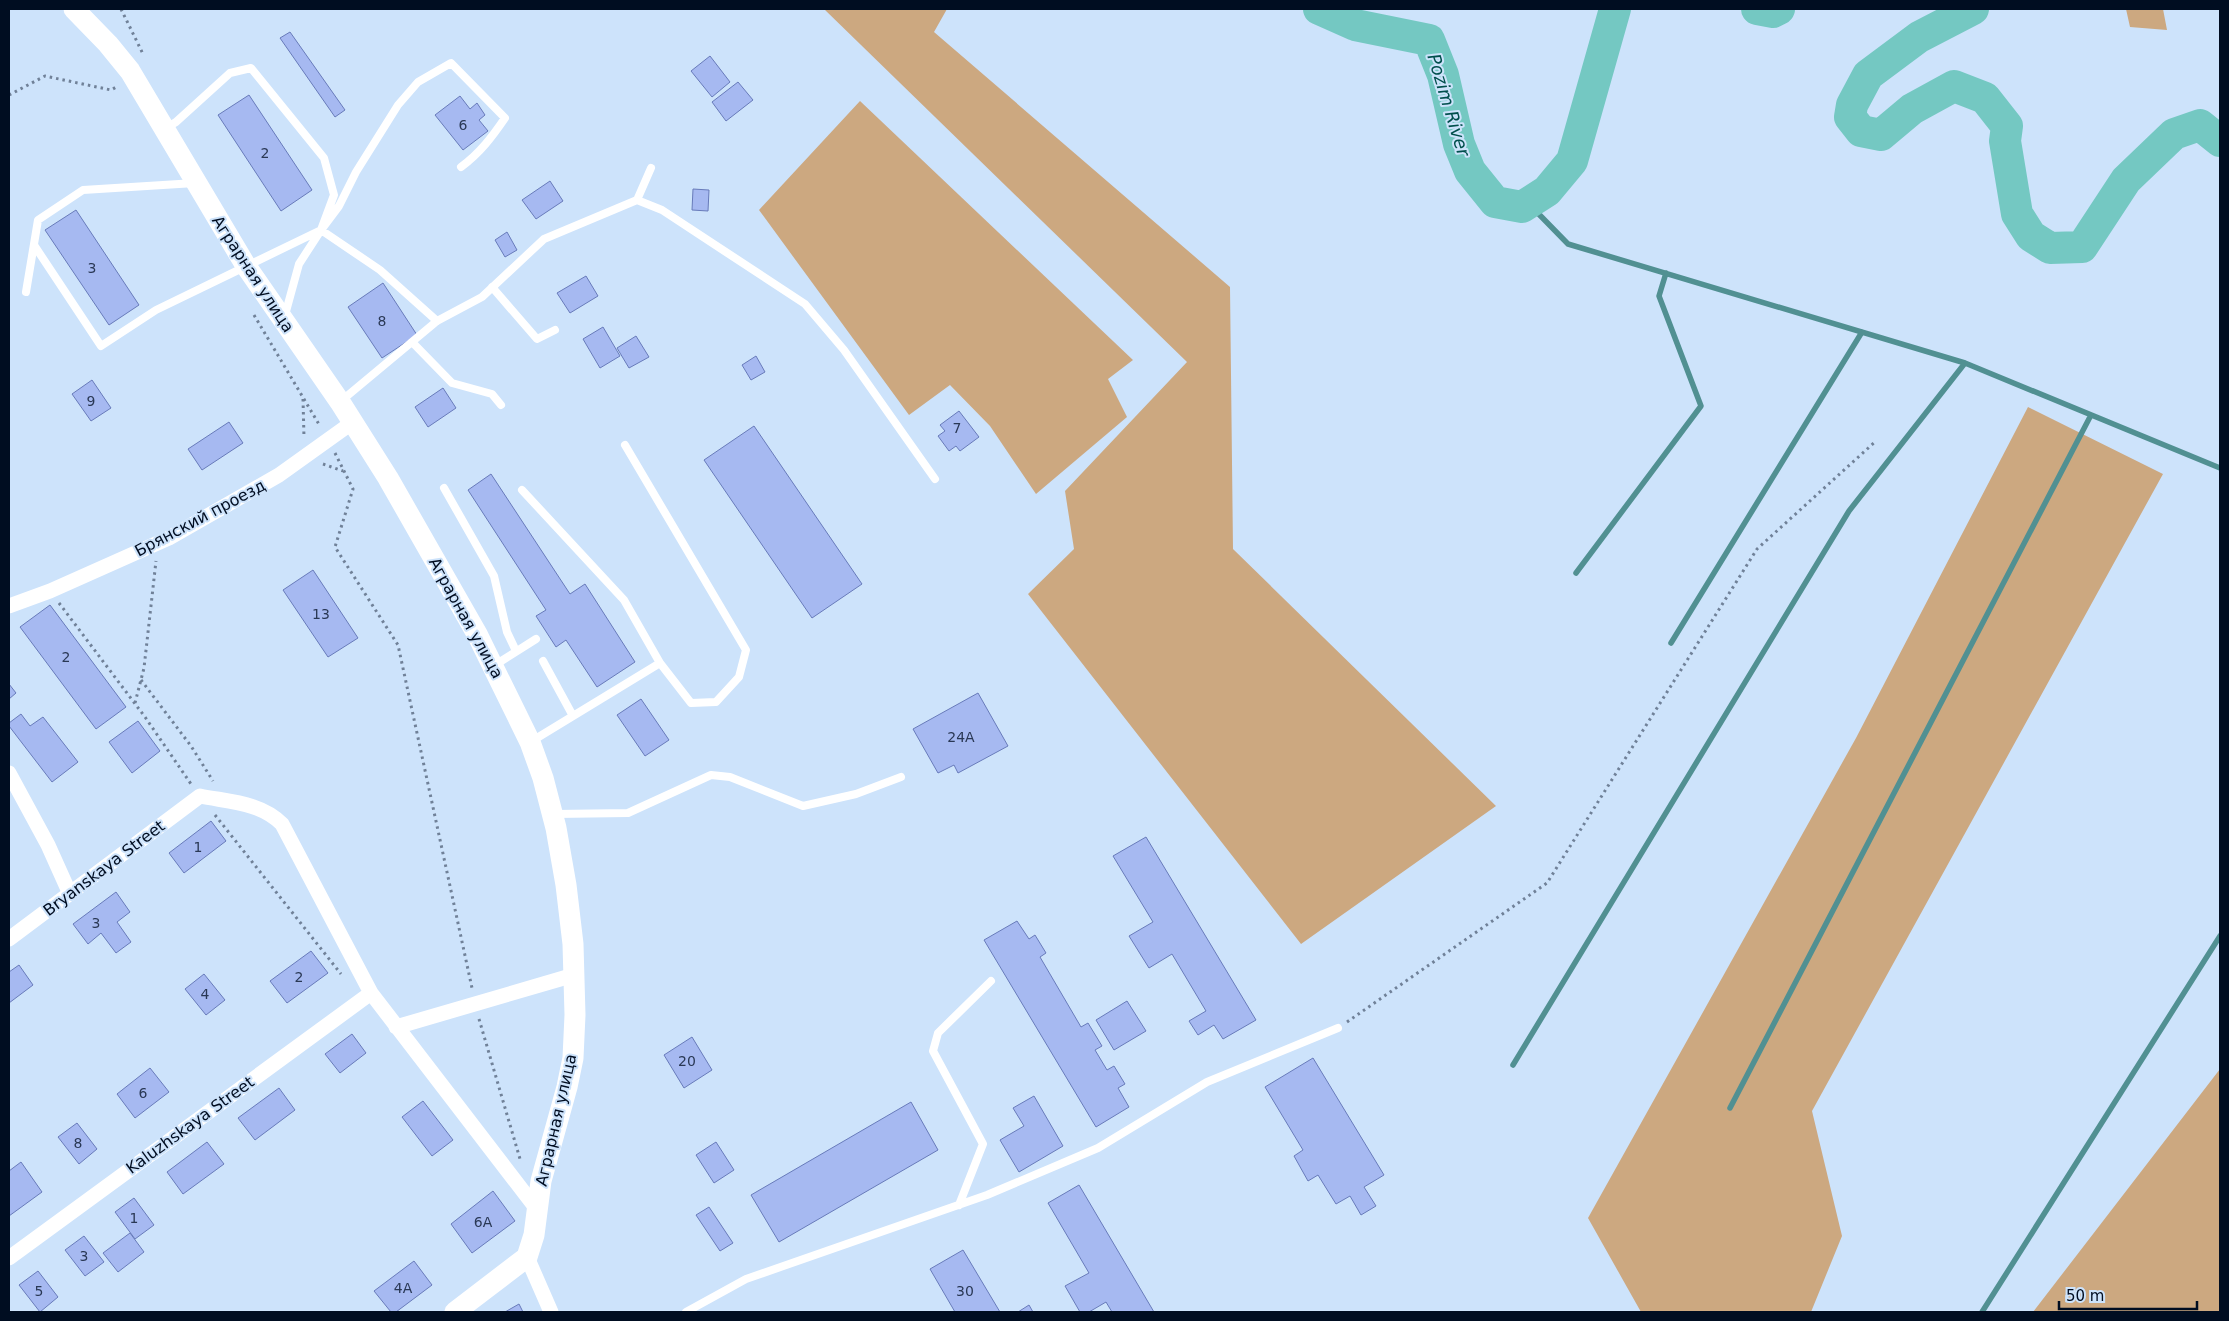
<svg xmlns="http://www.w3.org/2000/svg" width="2229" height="1321" viewBox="0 0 2229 1321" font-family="'DejaVu Sans',sans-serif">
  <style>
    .green { fill: #cca880 }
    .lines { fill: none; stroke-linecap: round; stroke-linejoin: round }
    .stream { stroke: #519092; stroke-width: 5.5 }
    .river { stroke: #74c8c2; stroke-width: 32 }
    .building { fill: #a6b9f1; stroke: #687bba }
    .path { stroke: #708198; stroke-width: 3; stroke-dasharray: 2.5 4; stroke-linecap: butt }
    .lane { stroke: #fff; stroke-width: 8 }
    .street { stroke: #fff; stroke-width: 15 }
    .secondary { stroke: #fff; stroke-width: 21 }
    .labels { text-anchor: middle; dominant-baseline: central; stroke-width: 4; stroke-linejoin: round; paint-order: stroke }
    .number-label { font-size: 14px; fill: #2a3855 }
    .street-label { font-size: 16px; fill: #000d21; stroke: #cde3fb }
    .water-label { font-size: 18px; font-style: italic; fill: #004f4c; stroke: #cde3fb }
  </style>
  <rect width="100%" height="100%" fill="#cde3fb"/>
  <path class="green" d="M824,9h123l-13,23 296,255 3,262 263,257 -195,138 -273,-350 46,-45 -9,-58 122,-129z
    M2126,9h37l4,21 -37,-3z
    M860,101l273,259 -25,19 19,38 -91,77 -46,-68 -40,-41 -41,30 -150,-205z
    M2028,407l135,67 -351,637 30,125 -31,76h-170l-53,-94 268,-480z
    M2220,1069v243h-187z"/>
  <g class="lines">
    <path class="stream" d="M1528,203l40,41 397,119
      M1576,573l125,-167 -42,-110 7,-23
      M1671,643l191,-311
      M1513,1065l336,-554 116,-148 255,105
      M1730,1108l361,-693
      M1982,1312l238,-376"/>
    <path class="river" d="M1319,9l36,16 74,15 14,35 16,69 11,27 25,31 27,5 25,-16 25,-30 43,-152
      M1757,9l16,3 6,-3
      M1973,9l-54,28 -51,38 -16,30 -2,12 11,14 20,4 31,-26 42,-23 31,12 22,28 -2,15 12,73 14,22 19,12 32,-1 44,-67 48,-46 26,-9 20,16"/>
  </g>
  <path class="building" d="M290,32l55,78 -10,7 -55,-79z
    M710,56l20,26 -18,15 -21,-26z
    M738,82l15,18 -27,21 -14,-19z
    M249,95l63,95 -31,21 -63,-96z
    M460,96l10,13 7,-6 8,12 -6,5 9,11 -25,19 -28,-35z
    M550,181l13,20 -27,18 -14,-19z
    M693,189l16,1 -1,21 -16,-1z
    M76,210l63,95 -30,20 -64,-95z
    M507,232l10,18 -12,7 -10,-17z
    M586,276l12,20 -28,17 -13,-20z
    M383,283l34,52 -35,23 -34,-51z
    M603,327l17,29 -20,12 -17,-29z
    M636,336l13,21 -20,11 -12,-20z
    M756,356l9,16 -14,8 -9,-15z
    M92,380l19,28 -20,13 -19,-27z
    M443,388l13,20 -28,19 -13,-20z
    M959,411l20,26 -19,14 -4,-5 -7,5 -11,-15 7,-5 -5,-6z
    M229,422l14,21 -41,27 -14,-21z
    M754,426l108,158 -50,34 -108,-158z
    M491,474l79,120 15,-10 50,78 -38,25 -31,-47 -10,7 -20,-31 10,-6 -78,-120z
    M313,570l45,68 -30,19 -45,-67z
    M50,605l76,102 -30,22 -76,-102z
    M9,684l7,9 -7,6z
    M978,693l30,53 -50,27 -4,-8 -16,8 -25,-44z
    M641,699l28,41 -24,16 -28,-41z
    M21,714l9,12 13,-9 35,45 -26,20 -43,-56v-3z
    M138,721l22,30 -28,22 -23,-31z
    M211,821l15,20 -42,32 -15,-20z
    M1146,837l110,183 -33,19 -9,-14 -16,10 -9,-14 17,-10 -34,-57 -23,14 -20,-32 24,-14 -40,-66z
    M116,892l14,20 -13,10 14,20 -15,11 -15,-20 -13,11 -15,-20z
    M1017,921l12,18 6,-4 11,18 -6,4 41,70 7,-4 14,23 -7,4 12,20 7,-4 11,18 -7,4 11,19 -33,20 -112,-187z
    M311,951l17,22 -41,30 -17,-22z
    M19,965l14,20 -24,18v-31z
    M204,974l21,26 -19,15 -21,-26z
    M1127,1001l19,30 -32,19 -18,-30z
    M352,1034l14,19 -26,20 -15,-19z
    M692,1037l20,33 -28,18 -20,-33z
    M1313,1058l71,117 -20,12 12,19 -15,9 -11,-19 -14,8 -18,-29 -10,6 -14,-25 9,-6 -38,-63z
    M150,1068l19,24 -34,26 -18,-24z
    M279,1088l16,22 -40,30 -17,-22z
    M1034,1096l29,50 -44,26 -19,-32 24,-14 -11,-18z
    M423,1101l30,39 -21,16 -30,-39z
    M911,1102l27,48 -159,92 -28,-47z
    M77,1123l20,26 -18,15 -21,-27z
    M207,1142l17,22 -41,30 -16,-22z
    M716,1142l18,28 -20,13 -18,-28z
    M21,1162l21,30 -33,24v-45z
    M1079,1185l75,127h-42l-6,-10 -17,10h-9l-15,-26 24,-13 -41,-70z
    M493,1191l22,30 -43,32 -21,-29z
    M134,1198l20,27 -19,14 -20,-27z
    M709,1207l24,36 -13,8 -24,-36z
    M130,1233l14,19 -26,20 -15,-19z
    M84,1236l20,26 -19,14 -20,-26z
    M963,1250l37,62h-45l-25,-43z
    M414,1261l18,24 -36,27h-5l-17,-21z
    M38,1271l20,26 -18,15 -21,-27z
    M519,1304l4,8h-18z
    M1029,1305l4,7h-15z"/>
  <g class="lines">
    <path class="path" d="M121,9l22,45
      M9,95l36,-19 66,14 7,-4
      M254,315l66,111
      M303,399l1,39
      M335,453l18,36 -18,58 63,98 74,343
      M323,464l20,7
      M59,603l86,114 46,67
      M141,680l50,66 22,35
      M135,703l9,-35 12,-107
      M215,815l126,159
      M479,1019l41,140
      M1347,1022l200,-139 210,-334 119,-108"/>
    <path class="lane" d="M166,128l10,-6 54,-49 21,-5 73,90 10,37 -13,35 -22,34 -14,51
      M637,200l14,-32
      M321,230l59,40 57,51
      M34,245l67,101 55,-36 165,-80 18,-24 17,-34 42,-67 20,-23 33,-19 54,55c-13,19 -25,35 -44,49
      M492,287l45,52 18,-9
      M26,292l12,-72 45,-30 112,-7
      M412,342l40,41 40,11 9,11
      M341,401l96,-80 45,-24 62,-58 93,-39 25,10 143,94 39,46 91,129
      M444,488l50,88 13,56 9,19
      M522,490l102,110 36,63 31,40 25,-1 23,-25 7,-27 -121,-205
      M543,661l30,55
      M495,665l41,-26
      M532,741l128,-78
      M555,814l73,-1 83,-38 19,2 73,29 53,-12 45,-17
      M959,1205l24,-61 -50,-93 5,-18 53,-52
      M686,1312l60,-33 241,-84 111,-47 109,-66 131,-54"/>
    <path class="street" d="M9,606l41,-15 119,-53 110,-63 74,-53
      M9,773l39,72 22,49
      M9,939l191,-143c29,6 60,6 82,28l89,169 165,215
      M396,1027l178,-52
      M527,1257l24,55
      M9,1258l362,-265"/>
    <path class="secondary" d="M74,9l34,35 22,27 116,195 94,136 48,76 89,156 53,108 13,36 13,50 10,57 7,59 2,71 -2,43 -6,29 -26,94 -7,54 -7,22 -72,55"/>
  </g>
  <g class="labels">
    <g class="number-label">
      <text x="463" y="125">6</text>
      <text x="265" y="153">2</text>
      <text x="92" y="268">3</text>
      <text x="382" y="321">8</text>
      <text x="91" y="401">9</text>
      <text x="957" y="428">7</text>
      <text x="321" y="614">13</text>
      <text x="66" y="657">2</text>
      <text x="961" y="737">24А</text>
      <text x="198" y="847">1</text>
      <text x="96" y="923">3</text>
      <text x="299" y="977">2</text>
      <text x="205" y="994">4</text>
      <text x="687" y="1061">20</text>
      <text x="143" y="1093">6</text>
      <text x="78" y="1143">8</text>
      <text x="134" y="1218">1</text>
      <text x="483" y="1222">6А</text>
      <text x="84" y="1256">3</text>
      <text x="403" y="1288">4А</text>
      <text x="39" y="1291">5</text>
      <text x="965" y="1291">30</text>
    </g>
    <g class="street-label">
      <text transform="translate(253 274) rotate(57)">Аграрная улица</text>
      <text transform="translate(200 518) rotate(-28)">Брянский проезд</text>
      <text transform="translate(466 618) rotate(61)">Аграрная улица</text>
      <text transform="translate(104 868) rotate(-37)">Bryanskaya Street</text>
      <text transform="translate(556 1120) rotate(-77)">Аграрная улица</text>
      <text transform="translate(190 1125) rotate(-36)">Kaluzhskaya Street</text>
    </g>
    <g class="water-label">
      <text transform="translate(1449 105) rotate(73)">Pozim River</text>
    </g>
  </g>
  <rect width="2229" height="1321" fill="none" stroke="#000d21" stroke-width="20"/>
  <path d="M2059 1301v8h138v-8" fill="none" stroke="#000d21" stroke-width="2.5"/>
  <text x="2066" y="1301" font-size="15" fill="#000d21" stroke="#cde3fb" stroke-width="4" paint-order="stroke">50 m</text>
</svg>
